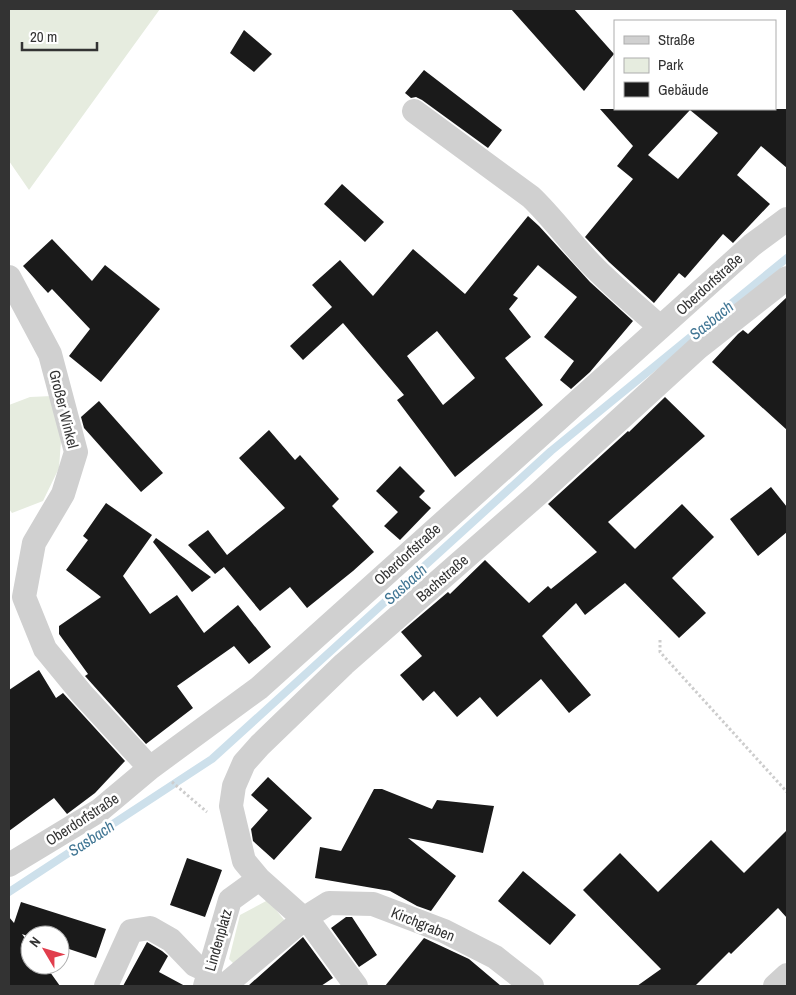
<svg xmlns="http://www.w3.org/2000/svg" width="796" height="995" viewBox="0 0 796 995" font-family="'Archivo Narrow',sans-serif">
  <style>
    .green { fill: #e6ecdf }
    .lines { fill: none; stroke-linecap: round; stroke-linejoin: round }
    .stream { stroke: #cde0eb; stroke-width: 8 }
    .building { fill: #1a1a1a; fill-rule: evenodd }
    .path { stroke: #cdcdcd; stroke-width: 3; stroke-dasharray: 2.5 2.5; stroke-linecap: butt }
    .minor { stroke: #d0d0d0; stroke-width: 24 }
    .labels { text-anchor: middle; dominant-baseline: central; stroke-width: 5; stroke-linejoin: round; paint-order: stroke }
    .street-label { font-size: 15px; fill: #333; stroke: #fff }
    .water-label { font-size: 16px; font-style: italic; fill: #417694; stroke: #fff }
  </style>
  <rect width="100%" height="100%" fill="#fff"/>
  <path class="green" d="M9,9h151l-131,181 -20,-29z
    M52,396l9,45 -2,27 -16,33 -31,12 -3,-4v-104l21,-8z
    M268,900l17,21 -50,44 -6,-6 11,-44z"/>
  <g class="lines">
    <path class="stream" d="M9,892l203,-133 339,-308 236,-193"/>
  </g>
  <path class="building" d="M511,9h63l40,45 -30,37z
    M244,30l28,24 -18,18 -24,-19z
    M424,70l78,60 -14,18 -66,-48 -6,-3 -5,1 -6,-5z
    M600,109h187v59l-26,-22 -24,29 33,29 -37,39 -10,-9 -38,44 -6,-5 -25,30 -45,-41 -24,-25 48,-58 -16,-13 16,-20zM690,110l28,23 -40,46 -30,-24z
    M342,184l42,38 -19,20 -41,-38z
    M528,216l11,10 51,56 43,39 -43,51 -19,17 -11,-9 14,-19 -30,-24 33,-40 -39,-32 -25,30 5,3 -9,11 22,28 -26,21 38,47 -88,72 -58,-77 7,-5 -61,-72 -40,37 -13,-14 42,-39 -20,-22 28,-25 33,36 40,-47 52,45zM437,331l38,47 -32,27 -36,-49z
    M52,239l40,42 13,-16 55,44 -59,73 -32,-26 21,-27 -38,-40 -4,4 -25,-27z
    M787,297v133l-75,-68 26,-28 5,-4 5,4z
    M665,397l40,39 -97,86 27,27 47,-45 32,33 -42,41 34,35 -27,25 -54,-55 -40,32 -9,-12 -34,33 49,59 -22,18 -28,-34 -44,38 -17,-20 -23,20 -23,-26 -11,10 -23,-26 22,-19 -21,-24 47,-40 2,2 35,-34 44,43 19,-17 3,3 46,-37 -49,-48 80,-73 1,1z
    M99,401l64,72 -22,19 -57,-64 -3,-11z
    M269,430l26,30 5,-5 39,44 -7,7 42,46 -21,19 -46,37 -17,-21 -30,24 -36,-44 -9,7 -27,-29 20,-15 19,25 58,-47 -46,-50z
    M400,466l25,25 -6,6 12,11 -31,32 -16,-14 14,-14 -22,-21z
    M771,487l16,20v25l-29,24 -28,-37z
    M106,503l46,32 -29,41 27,38 27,-19 27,38 34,-28 33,42 -22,17 -15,-18 -57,40 16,22 -47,36 -61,-68 3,-2 -29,-40v-8l42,-29 -35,-27 22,-30 -5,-4z
    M156,538l55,39 -19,15 -39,-50z
    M39,670l17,28 7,-5 62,68 -30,32 -28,21 -13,-16 -45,33v-141z
    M268,777l44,41 -38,42 -21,-19 -2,-12 17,-19 -17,-15z
    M374,789h8l50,20 5,-9 57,6 -11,47 -75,-15 48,38 -25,35 -14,-5 -27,-15 -75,-13 5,-31 21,4z
    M787,830v88l-9,-10 -47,46 -2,-2 -34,34h-58l24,-17 -78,-79 37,-37 38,39 53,-52 33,33z
    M187,858l35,12 -17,47 -35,-12z
    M523,871l53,44 -26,30 -52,-44z
    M21,902l85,27 -10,29 -36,-12v-11h-30v2l-8,-3 8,11v20h15l15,21h-51v-69l5,6z
    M346,917h6l25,38 -18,12 -28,-39z
    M303,937l30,41 -12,8h-73z
    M424,938l45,21 32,27h-116z
    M147,942l15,9 6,5 -9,16 26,14h-62z"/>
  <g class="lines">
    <path class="path" d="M660,640v12l127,140
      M172,782l35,30"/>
    <path class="minor" d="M414,111l117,86c22,21 39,45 60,67 21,22 46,42 69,63
      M9,277l41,77 26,98 -13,42 -29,49 -10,54 21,52 37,45 68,74
      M9,865l91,-55 50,-42 109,-80 493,-443 35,-26
      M106,986l25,-55 19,-3 21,12 24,25 15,7
      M205,986l25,-86 29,-21
      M224,986l81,-68 24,-15 44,1 71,27 51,26 37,29
      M356,986l-43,-59 -54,-48 -15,-18 -13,-55 3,-20 10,-23 16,-18 84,-81 193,-169 162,-148 88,-69
      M775,986l12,-11"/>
  </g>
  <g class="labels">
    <g class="street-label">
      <text transform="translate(709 284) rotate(-42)">Oberdorfstraße</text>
      <text transform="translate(64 409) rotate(76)">Großer Winkel</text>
      <text transform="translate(407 554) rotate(-42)">Oberdorfstraße</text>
      <text transform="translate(442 578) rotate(-41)">Bachstraße</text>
      <text transform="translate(82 819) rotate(-33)">Oberdorfstraße</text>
      <text transform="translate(423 924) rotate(22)">Kirchgraben</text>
      <text transform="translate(218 940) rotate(-74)">Lindenplatz</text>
    </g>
    <g class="water-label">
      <text transform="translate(711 320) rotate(-39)">Sasbach</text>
      <text transform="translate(405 584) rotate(-42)">Sasbach</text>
      <text transform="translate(91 838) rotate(-33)">Sasbach</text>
    </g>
  </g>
  <rect width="796" height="995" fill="none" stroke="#333333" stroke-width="20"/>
  <rect x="614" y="20" width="162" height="90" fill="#ffffff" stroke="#adadad"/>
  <rect x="624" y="36" width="25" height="8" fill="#d0d0d0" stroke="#adadad"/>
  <text x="658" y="45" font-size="15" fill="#333333">Straße</text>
  <rect x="624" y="58" width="25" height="15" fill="#e6ecdf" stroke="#adadad"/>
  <text x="658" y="70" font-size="15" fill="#333333">Park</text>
  <rect x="624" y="82" width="25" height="15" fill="#1a1a1a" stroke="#adadad"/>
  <text x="658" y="95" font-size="15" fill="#333333">Gebäude</text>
  <g transform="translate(45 950) rotate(308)"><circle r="24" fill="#ffffff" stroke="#adadad"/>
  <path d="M0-4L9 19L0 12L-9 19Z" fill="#e13e4d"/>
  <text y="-8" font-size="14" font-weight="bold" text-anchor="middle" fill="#333333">N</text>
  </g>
  <path d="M22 42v8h75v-8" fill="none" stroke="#333333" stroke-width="2.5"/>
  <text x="30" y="42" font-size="15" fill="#333333" stroke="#ffffff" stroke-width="4" paint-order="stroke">20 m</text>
</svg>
